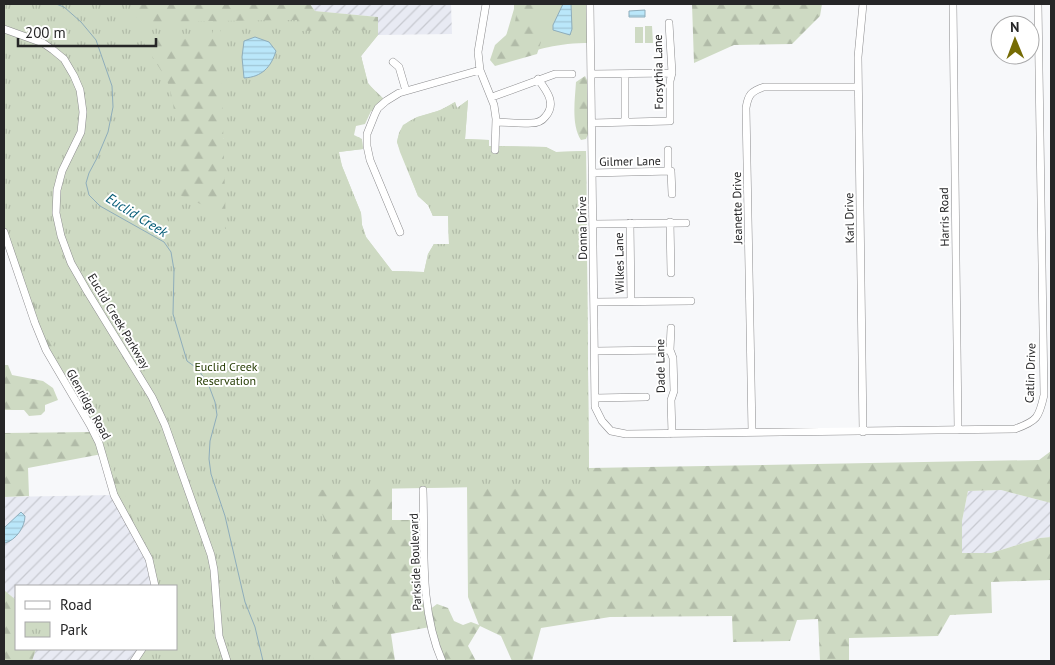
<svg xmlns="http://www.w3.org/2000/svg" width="1055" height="665" viewBox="0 0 1055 665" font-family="'PT Sans',sans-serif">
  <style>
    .industrial { fill: url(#industrial-furrows) }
    .green { fill: #cedac3 }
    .forest { fill: url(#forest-firs) }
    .park { fill: url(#park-tufts) }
    .water { fill: url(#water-rules); stroke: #8eadbb }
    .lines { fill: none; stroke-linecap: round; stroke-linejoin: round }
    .stream { stroke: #8eadbb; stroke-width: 1 }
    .minor-casing { stroke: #8c8c8e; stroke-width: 8 }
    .minor { stroke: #fff; stroke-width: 7 }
    .labels { text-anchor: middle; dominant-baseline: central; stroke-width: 4; stroke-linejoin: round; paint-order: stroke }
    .street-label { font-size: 12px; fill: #262627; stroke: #fff }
    .park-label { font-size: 12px; fill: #263c04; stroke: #fff }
    .water-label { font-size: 14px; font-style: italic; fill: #035a75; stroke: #fff }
  </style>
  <defs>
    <pattern id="industrial-furrows" width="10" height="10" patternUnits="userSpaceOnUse" patternTransform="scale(1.25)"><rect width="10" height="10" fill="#e8eaf3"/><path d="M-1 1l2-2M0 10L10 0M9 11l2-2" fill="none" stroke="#c7c9d0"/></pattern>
    <pattern id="forest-firs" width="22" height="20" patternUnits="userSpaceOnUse" patternTransform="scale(1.25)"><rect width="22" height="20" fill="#cedac3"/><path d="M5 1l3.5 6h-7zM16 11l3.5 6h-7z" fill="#b1bba8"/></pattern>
    <pattern id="park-tufts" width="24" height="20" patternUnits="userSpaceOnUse" patternTransform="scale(1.25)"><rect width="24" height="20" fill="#cedac3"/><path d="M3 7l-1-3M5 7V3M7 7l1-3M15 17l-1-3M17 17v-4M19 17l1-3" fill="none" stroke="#b1bba8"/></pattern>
    <pattern id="water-rules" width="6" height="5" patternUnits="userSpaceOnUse" patternTransform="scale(1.25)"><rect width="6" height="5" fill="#bae7fa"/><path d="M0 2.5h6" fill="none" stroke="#a0c6d6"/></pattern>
  </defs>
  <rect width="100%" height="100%" fill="#f7f8fa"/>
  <path class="industrial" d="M310,4h141l1,30 -74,1 -1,-18 -62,-6z
    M1001,490l50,13v34l-11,1 -49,15h-29v-32l6,-30z
    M114,495l27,46 14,45h-139v14l-12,-10v-93z
    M36,649h106l-8,12h-102z"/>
  <path class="green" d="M514,4h76l1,39c-36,0 -53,6 -86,18l1,-25 8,-27z
    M645,26h7l1,17h-8z
    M635,27h8v16h-8z"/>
  <path class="forest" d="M4,4h306l5,7 63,6v18l-17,21 7,28 18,17 -11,13 -39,-32 -113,57 136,-2 3,4 1,8 -24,3 3,14 19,47 1,12 4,12 26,34 32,1 4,-18 6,-10h15l-1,-28h-15l-5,-11 -10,-9 -21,-54c5,-26 23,-24 43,-32 5,-2 10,-5 15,-8l2,6 11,-8 -3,39 24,1v6l57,1 10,5 30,-1 3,317 450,-8 12,-9v52l-50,-13 -33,1 -6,30v32h29l49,-15 11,-1v43l-60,2 1,31 -42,2 -12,21 -89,2v23h-29l-2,-42 -21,1 -7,21 -57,1 -1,-26 -122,1 -69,11 -9,33h-20l-11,-25 -21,-10 -12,20 8,15h-31l-16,-51 8,-6 11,4 6,13 9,4 8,-3 8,3 -11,-28 -1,-110 -75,1v32h32l6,107 -39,7 4,27h-261l42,-12v-63l-22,-9 -36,-74 -16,-49 -74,14 1,28 -25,1v-64l89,-1 -47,-82 -42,-118z
    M518,4h30l-10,9 -5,12 8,17 -4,12 -42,12 -5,-6 5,-15 19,-17z
    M692,4h130l-2,12 -28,28 -58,1 -40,18z
    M585,76l4,8v48l-3,7 -5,1c-10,-15 -6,-41 -5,-58z
    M4,365h4l4,10 31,6 10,7 5,12 -13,5v6l-4,4 -12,1 -5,-6h-20z
    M4,590l12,10v49h20l-4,12h-28z"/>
  <path class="park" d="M4,4h136l-5,22 3,5 2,-8 73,-2v16l-71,2c7,15 22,33 27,47 8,24 10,81 6,107l44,19 1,13 6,4 -6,-208 77,-1v11l81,-1v5l-17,21 7,27 13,15 -9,11 -7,15 -9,2 -2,9 8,4 1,10 -25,3 4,14 19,47 1,12 4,12 26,34 32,1 4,-18 6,-10h15l-1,-28h-15l-5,-11 -10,-9 -18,-44 -3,-10 2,-9 4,-8 14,-8 24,-7 14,-8 2,6 11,-8 -3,39 24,1v6l57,1 10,5 30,-1 3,334 -278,5 9,17 13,39 3,45 -3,19 -22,32 3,19h-176l7,-12h31v-63h-22l-30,-94 -82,-170 -38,-97z"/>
  <path class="water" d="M563,4h8l1,25 -2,6 -17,-5v-5z
    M645,10v7h-16v-6z
    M255,37l14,5 7,9c-5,16 -14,26 -32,27l-2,-21 2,-16z
    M21,512l4,4c0,11 -9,24 -20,27l-1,-1v-14z"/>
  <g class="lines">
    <path class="stream" d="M56,4l8,3 17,15 15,18 16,46 1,21 -5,25 -11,26 -8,15 -3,10 3,12 11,11 64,36 7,10 3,18 -1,44 14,47 11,8 11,17 6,16 2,13 -7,26 -1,18 2,15 14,42 20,86 10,25 8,34"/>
    <defs>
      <path id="minor" d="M486,4l-8,48 2,18 14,35 2,14 -1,31
        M590,4l5,403 7,14 9,10 15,3 389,-5c22,-8 24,-11 29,-34l-6,-391
        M953,4l5,426
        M4,29l39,14 10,7 11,9 10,17 6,14 3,22 -2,20 -19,39 -5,19 -1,23 5,23 10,27 16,28 65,106 13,28 46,130 3,15 5,66 8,25
        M393,62l6,5 7,24
        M591,74l81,-1
        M625,74v48
        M492,97l63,-23h17
        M496,122c11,0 24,2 35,1 5,0 11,-2 14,-6 12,-13 2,-26 -7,-38
        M592,123l78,-2v-40l2,-8 -3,-50
        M668,150v21
        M592,173l79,-2 1,23
        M670,222l1,51
        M630,223l1,79
        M593,224l93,-1
        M4,232l31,91 11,27 44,75 9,18 15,52 35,64 6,27
        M400,232l-30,-72 -3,-14v-12l8,-20 3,-6 8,-7 13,-8 81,-23
        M594,302l97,-1
        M671,328l-1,22 3,8 1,33 -3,9 1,34
        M595,351l75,-1
        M595,398l51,-1
        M752,432l-6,-324c2,-13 5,-17 18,-21h94
        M863,432l-5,-375 5,-53
        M423,490c2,57 -4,118 19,171
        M134,661l8,-12"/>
    </defs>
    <use href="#minor" class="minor-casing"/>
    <use href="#minor" class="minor"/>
  </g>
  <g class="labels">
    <g class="street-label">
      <text transform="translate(658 72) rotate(-91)">Forsythia Lane</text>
      <text transform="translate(630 161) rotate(-1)">Gilmer Lane</text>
      <text transform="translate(737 208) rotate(-91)">Jeanette Drive</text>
      <text transform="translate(944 217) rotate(-91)">Harris Road</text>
      <text transform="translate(849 218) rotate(-91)">Karl Drive</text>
      <text transform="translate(582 228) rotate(-91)">Donna Drive</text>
      <text transform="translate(619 263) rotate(-91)">Wilkes Lane</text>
      <text transform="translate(119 321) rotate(59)">Euclid Creek Parkway</text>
      <text transform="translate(660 366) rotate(-91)">Dade Lane</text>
      <text transform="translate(1030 373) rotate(-88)">Catlin Drive</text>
      <text transform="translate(89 404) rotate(61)">Glenridge Road</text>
      <text transform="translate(415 562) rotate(-92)">Parkside Boulevard</text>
    </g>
    <g class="park-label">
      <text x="226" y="366">Euclid Creek<tspan x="226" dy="14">Reservation</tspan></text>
    </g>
    <g class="water-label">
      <text transform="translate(137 215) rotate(32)">Euclid Creek</text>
    </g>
  </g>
  <rect width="1055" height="665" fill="none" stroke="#262627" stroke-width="10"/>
  <rect x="15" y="585" width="162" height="65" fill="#ffffff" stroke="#a8a8a9"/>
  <rect x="25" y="601" width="25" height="8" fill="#ffffff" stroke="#a8a8a9"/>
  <text x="60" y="610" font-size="15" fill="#262627">Road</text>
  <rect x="25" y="622" width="25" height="15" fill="url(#park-tufts)" stroke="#a8a8a9"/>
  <text x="60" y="635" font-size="15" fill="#262627">Park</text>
  <g transform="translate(1015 40) rotate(359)"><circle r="24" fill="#ffffff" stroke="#a8a8a9"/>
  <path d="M0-4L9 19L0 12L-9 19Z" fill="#756b04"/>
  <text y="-8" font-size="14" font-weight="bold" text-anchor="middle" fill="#262627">N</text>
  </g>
  <path d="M18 38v8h138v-8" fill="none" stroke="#262627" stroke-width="2.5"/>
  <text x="25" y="38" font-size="15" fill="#262627" stroke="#ffffff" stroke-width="4" paint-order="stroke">200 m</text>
</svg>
